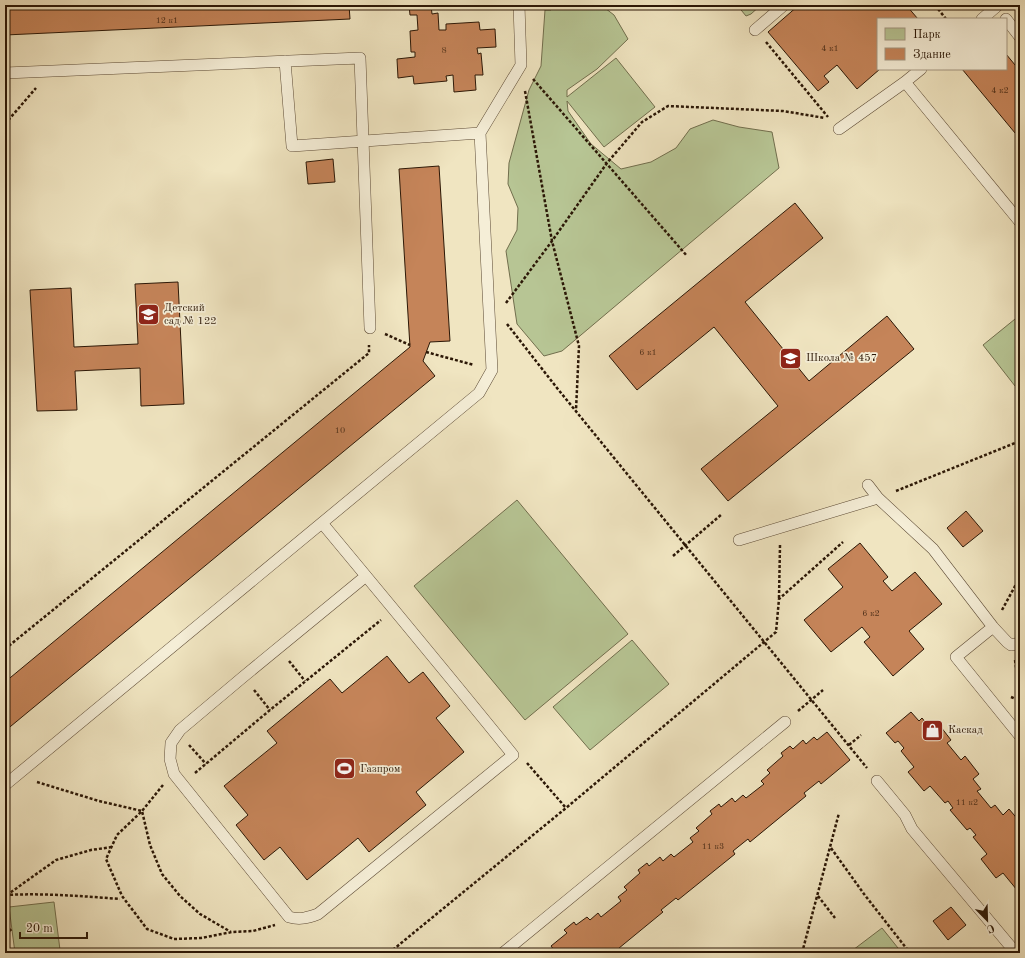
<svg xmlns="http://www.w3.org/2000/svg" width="1025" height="958" viewBox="0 0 1025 958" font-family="'Old Standard TT',serif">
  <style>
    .green { fill: #b7c594; stroke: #716e4d }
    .building { fill: #c58459; stroke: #2b1706 }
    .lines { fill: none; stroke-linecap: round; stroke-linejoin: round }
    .lane-casing { stroke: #5c4a35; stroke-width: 12 }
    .path { stroke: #2b1706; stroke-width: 2.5; stroke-dasharray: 3 2; stroke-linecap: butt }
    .lane { stroke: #f5eed7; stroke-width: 11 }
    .labels { text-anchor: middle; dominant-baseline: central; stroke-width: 3.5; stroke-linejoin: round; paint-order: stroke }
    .number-label { font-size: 9px; fill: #52321b }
    .poi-label { font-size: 11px; fill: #2b1706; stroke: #f5eed7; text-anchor: start }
  </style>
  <rect width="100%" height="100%" fill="#f0e5c1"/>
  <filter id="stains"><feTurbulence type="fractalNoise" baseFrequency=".005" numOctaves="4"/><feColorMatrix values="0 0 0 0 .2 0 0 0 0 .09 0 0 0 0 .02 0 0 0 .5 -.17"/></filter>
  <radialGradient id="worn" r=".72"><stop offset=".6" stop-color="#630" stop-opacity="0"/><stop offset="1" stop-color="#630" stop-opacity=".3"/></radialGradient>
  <path class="green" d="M551,5h50l13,10 14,24 -31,30 -30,21v7l49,-39 39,49 -51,40 -37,-46 1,10 23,33 30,25 30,-7 25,-14 14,-19 23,-9 26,7 33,5 7,36 -217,183 -18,5 -27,-32 -11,-73 11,-21 1,-22 -10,-24 1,-21 20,-73 12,-24 4,-56h6z
    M737,5h24l-10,9 -5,2z
    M1020,315v67l-5,4 -32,-41z
    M517,500l111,134 -103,86 -111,-134z
    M632,640l37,44 -79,66 -37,-43z
    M54,902l6,48 -27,3h-18l-6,-46z
    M882,928l20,25h-53z"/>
  <path class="building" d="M5,5h344l1,14 -345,16z
    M409,5h22l1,9 6,-1 1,17h7v-6l33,-2 1,8 15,-1 1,18 -19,1 1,6 3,-1 2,22h-8l1,15 -22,2 -1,-17 -7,1 1,5 -33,3 -1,-8 -15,2 -1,-19 18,-2v-5h-4l-1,-21 8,-1 -1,-15h-7z
    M799,5h107l12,14h-40v50h2l-23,20 -20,-24 -13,11 5,6 -11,9 -50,-59z
    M1006,54l14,17v68l-58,-70h44z
    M333,159l2,23 -27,2 -2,-22z
    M439,166l11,175 -20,1 -7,19 12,15 -430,355v-49l405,-335 -11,-178z
    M795,203l28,35 -78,64 64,79 78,-65 27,33 -186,152 -27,-32 77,-63 -64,-79 -77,63 -28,-34z
    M178,282l6,122 -43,2 -1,-38 -65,3 2,39 -40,1 -7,-121 41,-2 3,59 64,-3 -3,-60z
    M966,511l17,20 -20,16 -16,-19z
    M860,543l28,34 -5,4 9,10 23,-19 27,32 -33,27 15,18 -31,27 -29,-34 6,-5 -8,-10 -31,25 -27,-32 39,-33 -15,-18z
    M387,656l22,27 14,-11 27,34 -14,12 28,34 -48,40 10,13 -57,47 -11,-14 -51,42 -27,-33 -16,13 -28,-35 12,-10 -24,-29 53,-43 -10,-12 63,-52 12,14z
    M911,712l8,9 3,-3 8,10 7,-6 14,18 -4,3 14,17 4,-4 14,18 -6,5 8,10 -4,2 14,17 4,-3 8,10 6,-6 11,13v66l-3,2 -14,-17 -7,5 -15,-19 6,-5 -14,-17 3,-2 -6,-7 -3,2 -17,-20 3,-2 -5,-7 -3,2 -15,-17 -6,5 -16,-19 6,-5 -13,-16 3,-3 -6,-7 -3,2 -9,-10z
    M827,732l23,28 -29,24 -2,-3 -15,12 2,3 -56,46 -2,-3 -15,12 2,3 -57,46 -2,-2 -15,12 2,2 -50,41h-63l4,-3 -3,-4 16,-13 -3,-3 10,-8 2,3 11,-8 3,3 8,-7 3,4 20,-16 -3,-4 9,-7 -3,-3 16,-14 -2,-3 9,-7 2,3 11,-9 3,4 8,-7 3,3 19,-15 -3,-4 9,-7 -3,-3 16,-14 -2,-3 9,-7 2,3 11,-9 3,4 8,-7 3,3 18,-14 -3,-3 9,-8 -3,-3 16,-14 -2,-3 9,-7 3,3 10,-9 3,4 8,-7 3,3z
    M951,907l15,18 -18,15 -15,-19z"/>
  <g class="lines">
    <defs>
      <path id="lane" d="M982,19l14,-12
        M1006,19l14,18
        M755,30l29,-25
        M285,61l7,85 188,-13
        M5,73l355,-15 10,270
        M905,82l115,140
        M839,129l66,-47 16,-13
        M868,485l10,13 55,51 60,78 14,15 4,3 6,-1 3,-3
        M322,523c64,77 128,154 191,232l-195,159c-11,4 -18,6 -29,3l-115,-143 -4,-15 1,-16 9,-13 63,-53 123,-101
        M739,540l139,-42
        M993,627l-37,30 64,79
        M877,781l28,34 7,14 104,124
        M5,785l474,-392 13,-23 -12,-237 41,-68 -2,-60
        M503,953l282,-231"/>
    </defs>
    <use href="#lane" class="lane-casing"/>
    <path class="path" d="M935,5l11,14
      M766,42l62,75
      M533,79l154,177
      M525,91l27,150 27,105 -3,64
      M5,124l31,-36
      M506,303l46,-62 55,-78 35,-41 26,-16 115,5 42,7
      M507,324l50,64 310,380
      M385,334l25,11
      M426,352l48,13
      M896,491l124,-50
      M673,556l49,-42
      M779,598l1,-53
      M1002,610l18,-33
      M5,649l364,-296v-8
      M1015,660l1,7 4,5
      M289,661l16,20
      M254,690l16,20
      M1011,697l9,4
      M798,711l25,-21
      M189,745l17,19
      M849,745l12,-10
      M527,763l39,45
      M195,773l75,-63 111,-90
      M37,782l62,19 43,10 8,34 12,29 18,22 20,18 31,18
      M163,785l-21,26 -25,24 -11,24 16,37 25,33 27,10 27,-1 31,-6 21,-1 22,-6
      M831,848l33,46 46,59
      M5,895c39,-2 76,1 115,4
      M818,896l17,22
      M5,900l2,-5 49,-35 35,-10 21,-3
      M5,934l7,-5
      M389,953l177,-145 210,-176 3,-33 64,-57
      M802,953l37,-140"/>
    <use href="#lane" class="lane"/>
  </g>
  <defs>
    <symbol id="school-square" viewBox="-11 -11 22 22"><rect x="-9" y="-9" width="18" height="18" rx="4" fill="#8f2418" stroke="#f5eed7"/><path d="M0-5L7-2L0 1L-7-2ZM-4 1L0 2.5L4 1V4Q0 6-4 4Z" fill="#fff"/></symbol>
    <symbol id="shop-square" viewBox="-11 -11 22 22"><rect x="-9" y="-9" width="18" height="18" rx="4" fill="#8f2418" stroke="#f5eed7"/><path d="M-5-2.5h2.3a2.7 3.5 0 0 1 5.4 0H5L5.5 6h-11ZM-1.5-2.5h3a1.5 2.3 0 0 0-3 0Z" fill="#fff"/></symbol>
    <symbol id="stadium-square" viewBox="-11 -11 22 22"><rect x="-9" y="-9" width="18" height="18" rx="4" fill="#8f2418" stroke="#f5eed7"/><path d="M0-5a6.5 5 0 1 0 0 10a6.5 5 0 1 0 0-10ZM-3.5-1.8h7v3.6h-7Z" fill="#fff"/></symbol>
  </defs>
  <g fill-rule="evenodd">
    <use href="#school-square" x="136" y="302" width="25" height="25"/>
    <use href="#school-square" x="778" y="346" width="25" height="25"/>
    <use href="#shop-square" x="920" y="718" width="25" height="25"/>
    <use href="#stadium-square" x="332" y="756" width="25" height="25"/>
  </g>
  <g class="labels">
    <g class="number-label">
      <text x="167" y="20">12 к1</text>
      <text x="830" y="48">4 к1</text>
      <text x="444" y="50">8</text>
      <text x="1000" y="90">4 к2</text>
      <text x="648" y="352">6 к1</text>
      <text x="340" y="430">10</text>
      <text x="871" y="613">6 к2</text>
      <text x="967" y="802">11 к2</text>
      <text x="713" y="846">11 к3</text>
    </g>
    <g class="poi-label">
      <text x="164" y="308">Детский<tspan x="164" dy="13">сад № 122</tspan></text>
      <text x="806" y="358">Школа № 457</text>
      <text x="948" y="730">Каскад</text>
      <text x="360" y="769">Газпром</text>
    </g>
  </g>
  <rect width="1025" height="958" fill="none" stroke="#f0e5c1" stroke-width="20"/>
  <rect x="6" y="6" width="1013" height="946" fill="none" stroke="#2b1706" stroke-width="2"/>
  <rect x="10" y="10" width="1005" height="938" fill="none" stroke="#2b1706"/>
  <rect x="877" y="18" width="130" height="52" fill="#f5eed7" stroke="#a49883"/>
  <rect x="885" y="28" width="20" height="12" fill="#b7c594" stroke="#a49883"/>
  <text x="913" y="38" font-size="12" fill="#2b1706">Парк</text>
  <rect x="885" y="48" width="20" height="12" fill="#c58459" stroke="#a49883"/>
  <text x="913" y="58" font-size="12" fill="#2b1706">Здание</text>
  <g transform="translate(987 920) rotate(157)" stroke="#f5eed7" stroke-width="3" paint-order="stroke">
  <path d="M0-3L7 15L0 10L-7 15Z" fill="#2b1706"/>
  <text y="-6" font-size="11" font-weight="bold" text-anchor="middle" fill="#2b1706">С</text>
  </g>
  <path d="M20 932v6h67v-6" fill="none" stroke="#2b1706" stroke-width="2"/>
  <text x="26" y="932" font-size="12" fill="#2b1706" stroke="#f5eed7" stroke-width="3" paint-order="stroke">20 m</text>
  <rect width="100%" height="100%" filter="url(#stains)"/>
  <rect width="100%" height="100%" fill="url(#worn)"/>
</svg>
